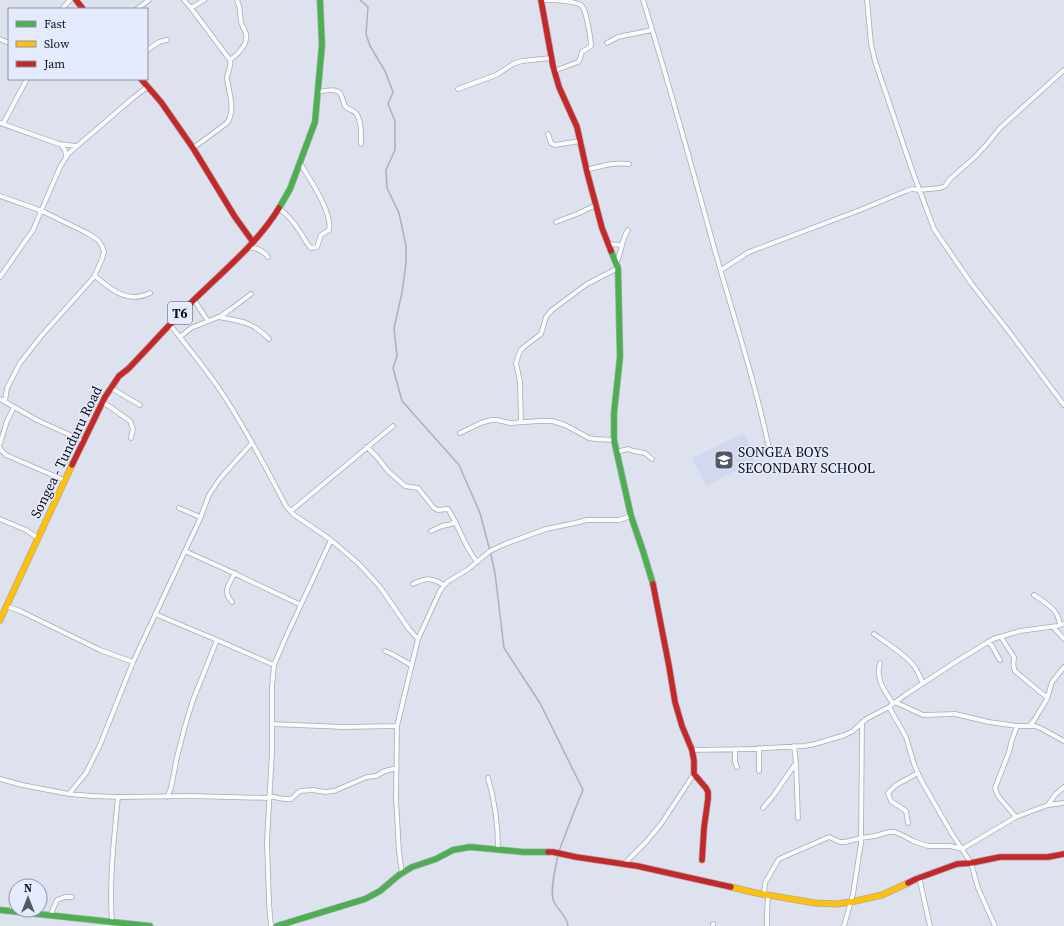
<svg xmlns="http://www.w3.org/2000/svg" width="1064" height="926" viewBox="0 0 1064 926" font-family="'Source Serif 4',serif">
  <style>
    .built { fill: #d2d9ef }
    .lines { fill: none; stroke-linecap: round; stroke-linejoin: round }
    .stream { stroke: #a7b0cb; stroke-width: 1.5 }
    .street-casing { stroke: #a8aab4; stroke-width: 5.5 }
    .fast-casing { stroke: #a8aab4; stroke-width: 7 }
    .slow-casing { stroke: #a8aab4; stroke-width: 7 }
    .jam-casing { stroke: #a8aab4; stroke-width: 7 }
    .street { stroke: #fafbfc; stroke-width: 4 }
    .fast { stroke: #4caf50; stroke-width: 5.5 }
    .slow { stroke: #ffc107; stroke-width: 5.5 }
    .jam { stroke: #c62828; stroke-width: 5.5 }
    .labels { text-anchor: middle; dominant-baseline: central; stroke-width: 3; stroke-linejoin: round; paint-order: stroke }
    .shield { fill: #e5ebfe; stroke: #4e515c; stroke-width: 1 }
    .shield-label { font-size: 13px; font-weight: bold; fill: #0d0f16 }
    .street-label { font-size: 14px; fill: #0d0f16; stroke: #e5ebfe }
    .poi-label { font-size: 14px; fill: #0d0f16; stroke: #e5ebfe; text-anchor: start }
  </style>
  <rect width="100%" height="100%" fill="#dee2ee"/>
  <path class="built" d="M744,433l11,28 -49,25 -14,-28z"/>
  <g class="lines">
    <path class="stream" d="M360,0l8,7 -2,27 4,12 15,25 8,21 -5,12 7,17v29l-9,20 1,18 12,25 7,33v17l-4,30 -8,35 3,28 -4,12 9,33 57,64 21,48 10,38 5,22 9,75 36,55 43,87 -9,22 -15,39
      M558,855c-2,11 -9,37 -4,47 4,8 13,14 14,24"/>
    <defs>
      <path id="street" d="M184,0l7,8 39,52c2,7 -3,11 -3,19 2,13 9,32 0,44l-34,25
        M541,0c10,0 34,0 41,6 4,4 9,33 9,40l-9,6 -2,7 -2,3 -24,9
        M643,0c26,83 49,167 72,251 19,67 41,133 55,202
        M867,0l4,44 4,17 37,109 22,59 37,54 39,50 54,72
        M191,8l13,-8
        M62,9l8,-9
        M137,9l12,-9
        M0,39l9,4
        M607,43l11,-6 34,-7
        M147,50l12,-8 8,-2
        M230,60c8,-6 18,-15 16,-26 -1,-4 -4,-8 -5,-12 -2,-9 1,-12 -4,-22
        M458,89l38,-14 17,-11 9,-3 29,-3
        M318,92c7,-1 20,-5 23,3 2,3 2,8 4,11 3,4 8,4 11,7 6,9 5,21 5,31
        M0,123l59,21 17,2
        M3,124l24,-45
        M548,134l3,9 4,2 25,-4
        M60,144l5,6 1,7
        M586,170c16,-4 28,-8 43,-6
        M0,196l42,15 45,22 11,7 4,6 2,6 -2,7 -8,18 -52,58 -22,28 -13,25 -2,13
        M279,208c7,6 14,13 19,21 5,6 7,13 13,19l6,-1 4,-12 8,-5c4,-17 -20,-52 -29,-67
        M556,222l21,-8 19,-9
        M608,244l14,1
        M248,248c8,-1 15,3 20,9
        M616,263c6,-10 5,-23 12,-33
        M721,270l28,-18 111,-42 46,-19 6,-2 7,1 21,-2 5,-2 5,-7 25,-22 12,-13 13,-16 64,-58
        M95,276c17,14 32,28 55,17
        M0,277l33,-47 27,-63 9,-14 64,-55 14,-11
        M194,300l14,21
        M218,317c23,4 35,5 51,22
        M170,325c18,22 36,44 52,68 24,36 44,75 64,113l7,8 38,26 27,23 22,24 29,42 9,10
        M180,337l11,-9 30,-12 10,-7 20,-15
        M111,388l29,17
        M0,399l37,21 46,21
        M103,402l27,19 3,8 -2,9
        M521,422l-1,-40 -4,-19 4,-12 5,-5 16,-12 5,-17 6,-7 35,-26 31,-16
        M460,433l21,-10 10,-3h6l13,3 30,-2h12l13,4 24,13 6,1 19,1
        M0,444l7,-23 7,-14
        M367,447l10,10 11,14 17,15 13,2 16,20 4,2 10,-1c11,17 16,37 29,53
        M0,448l1,2 5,5 58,25
        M616,452l12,-3 5,2 12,2 7,6
        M179,508l21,9
        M291,511l102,-85
        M0,519l26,11 12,8
        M431,531l11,-5 10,-2 3,-3
        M185,551l40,18 76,36
        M413,584c14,-7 19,-6 31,1
        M1034,595c13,9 24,14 26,30
        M232,602c-10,-11 -3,-18 3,-29
        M6,606l14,5 80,39 33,12
        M155,614l62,26 57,25
        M1053,627l11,12
        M874,634c11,8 32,21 40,32 4,5 6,12 9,17
        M1001,637l13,20c0,5 -2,9 1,14l25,21 7,5
        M989,641l11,19
        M385,651l7,3 19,11
        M880,663c-5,16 5,28 13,41
        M895,702l28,13 32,-1 34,8 28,4h18l7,3 22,12
        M889,707l17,30 8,27 7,16 31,54 19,29 7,25 17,38
        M272,724l71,3 54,-1
        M1029,726l4,-4 14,-23 5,-17 12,-15
        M794,746l2,17 2,55
        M759,748v23
        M735,749v13l2,5
        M692,750l58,-1 54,-3 11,-2 30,-9 8,-4 13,-12 23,-12 16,-12 52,-34 36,-22 27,-8 37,-5 7,-2
        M488,778c7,23 10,48 10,72
        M0,779l22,6 47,9 23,2 26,1 74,-1 77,2
        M69,794l17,-21 14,-28 33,-83 67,-143 9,-24 10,-15 5,-6 28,-31
        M269,796l15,3h7l9,-8 13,-1 12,2 9,-1 33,-14 9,-1 9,-5 12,-3
        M167,797l4,-9 6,-31 8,-31 8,-26 24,-60
        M1048,805l7,-10 9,-8
        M763,808l10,-12 23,-33
        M1016,817l-18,-21 -3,-8 14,-36 3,-12 5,-14
        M908,823l-2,-12 -15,-10 -3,-8 8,-8 22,-12
        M624,864l22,-22 15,-18 33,-50
        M402,873l-3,-21 -3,-54 1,-72 21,-87 22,-48 7,-9 20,-12 23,-19 15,-7 41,-15 29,-6 12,-3h32l12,-4
        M919,877l11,49
        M764,894l1,-11 12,-21 2,-3 50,-22 11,5h5l16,-4 14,-2 14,-4h6l9,4 9,5 15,5h22l12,3 54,-32 32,-12 16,-2
        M11,911l2,-7 3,-4
        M50,916l7,-16 8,-3h7
        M112,922c-3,-41 2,-83 6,-125
        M713,924v2
        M271,926l-2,-23 -2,-62 5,-89v-65l2,-22 11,-26 46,-99
        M767,926v-12l1,-19
        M844,926l9,-32 8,-51 1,-121"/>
      <path id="fast" d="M279,208l11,-19 25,-67 7,-77 -2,-45
        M611,251l7,17 2,89 -6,56v27l17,76 12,35 10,33
        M0,910l150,16
        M277,926l88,-27 15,-8 19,-16 13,-8 24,-8 17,-9 17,-3 53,5h25"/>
      <path id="slow" d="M0,620l72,-155
        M731,887l25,6 59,10 21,1 15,-2 31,-7 26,-12"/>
      <path id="jam" d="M76,0l7,9
        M541,0l12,66 6,21 18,40 10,45 15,56 9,23
        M141,79l20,23 32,46 42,69 18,25
        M72,465l33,-68 14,-21 9,-7c24,-25 47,-51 72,-75 28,-27 59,-53 79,-86
        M653,584l16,82 6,36 7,24 10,24 2,11v13l12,14 2,4v7l-4,29 -2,32
        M548,852h5l23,5 61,9 94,21
        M908,883l8,-4 41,-15 14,-1 29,-6h48l16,-3"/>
    </defs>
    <use href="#street" class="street-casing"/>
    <use href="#fast" class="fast-casing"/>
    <use href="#slow" class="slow-casing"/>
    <use href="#jam" class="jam-casing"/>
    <use href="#street" class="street"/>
    <use href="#fast" class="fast"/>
    <use href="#slow" class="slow"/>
    <use href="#jam" class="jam"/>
  </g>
  <defs>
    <symbol id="school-square" viewBox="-11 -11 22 22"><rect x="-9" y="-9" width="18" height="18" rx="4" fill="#565962" stroke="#e5ebfe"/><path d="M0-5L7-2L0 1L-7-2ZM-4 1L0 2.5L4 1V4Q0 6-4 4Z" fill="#fff"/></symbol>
  </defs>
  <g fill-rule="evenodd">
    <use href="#school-square" x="713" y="449" width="22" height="22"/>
  </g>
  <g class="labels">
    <rect class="shield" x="168" y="302" width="24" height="22" rx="3"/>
    <g class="shield-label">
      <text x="180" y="313">T6</text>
    </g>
    <g class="street-label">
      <text transform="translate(66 452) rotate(-64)">Songea - Tunduru Road</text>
    </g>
    <g class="poi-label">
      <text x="738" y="452">SONGEA BOYS<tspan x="738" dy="16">SECONDARY SCHOOL</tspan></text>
    </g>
  </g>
  <rect x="8" y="8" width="140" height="72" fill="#e5ebfe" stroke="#8f93a1"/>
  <rect x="16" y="21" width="20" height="6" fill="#4caf50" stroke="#8f93a1"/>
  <text x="44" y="28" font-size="12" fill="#0d0f16">Fast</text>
  <rect x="16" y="41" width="20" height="6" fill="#ffc107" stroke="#8f93a1"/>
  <text x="44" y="48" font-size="12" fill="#0d0f16">Slow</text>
  <rect x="16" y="61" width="20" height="6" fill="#c62828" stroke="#8f93a1"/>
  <text x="44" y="68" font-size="12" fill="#0d0f16">Jam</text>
  <g transform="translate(28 898)"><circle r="19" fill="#e5ebfe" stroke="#8f93a1"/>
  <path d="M0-3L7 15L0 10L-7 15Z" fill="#565962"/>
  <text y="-6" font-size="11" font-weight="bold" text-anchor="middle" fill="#0d0f16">N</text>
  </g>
</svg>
